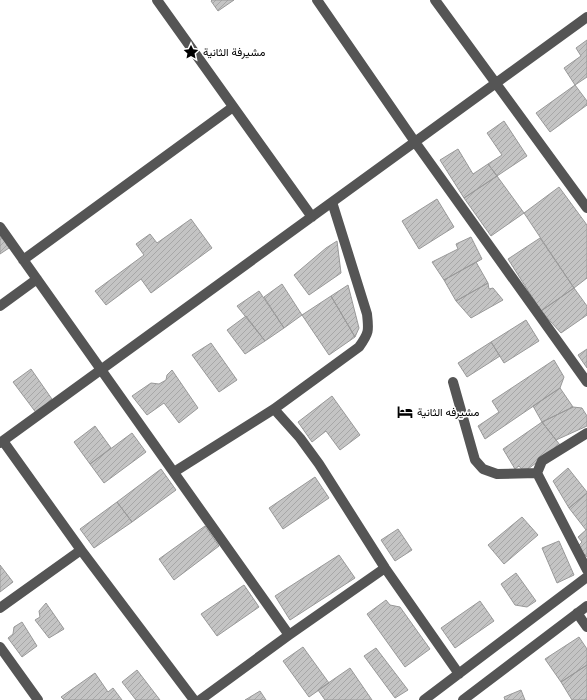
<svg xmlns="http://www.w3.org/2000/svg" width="587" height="700" viewBox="0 0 587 700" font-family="Poppins,Vazirmatn,sans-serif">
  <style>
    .building { fill: url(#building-hatch); stroke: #999 }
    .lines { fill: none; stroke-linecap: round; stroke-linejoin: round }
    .minor { stroke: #555; stroke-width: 10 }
    .labels { text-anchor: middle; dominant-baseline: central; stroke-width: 3; stroke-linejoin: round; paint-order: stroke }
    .poi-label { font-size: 11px; fill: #000; stroke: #fff; text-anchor: start }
  </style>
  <defs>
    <pattern id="building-hatch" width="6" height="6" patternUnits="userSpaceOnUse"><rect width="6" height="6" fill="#c4c4c4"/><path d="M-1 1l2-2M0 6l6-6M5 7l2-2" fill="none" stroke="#a7a7a7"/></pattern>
  </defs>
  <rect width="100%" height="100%" fill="#fff"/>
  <path class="building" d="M212,0h22l-16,11 -7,-10z
    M587,40v37l-12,8 -11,-17 17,-12 -5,-8z
    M575,85l12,16v4l-37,27 -14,-19z
    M504,121l23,35 -30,20 -9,-12 14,-9 -15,-22z
    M458,149l15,25 15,-10 9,12 -33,22 -24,-38z
    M497,176l27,37 -33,23 -27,-38z
    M559,187l28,38v53l-13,10 -50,-75z
    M437,199l17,28 -35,22 -17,-28z
    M191,219l21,29 -61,45 -10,-14 -35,26 -11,-14 49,-36 -8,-11 14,-10 7,9z
    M0,226l12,20 -12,8z
    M471,237l11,22 -38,21 -12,-18 26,-13 -2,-5z
    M540,238l34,50 -33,23 -33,-52z
    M337,241l4,32 -32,22 -15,-20 32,-27z
    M476,262l12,21 -32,18 -12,-21z
    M488,283l1,6 4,-1 10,12 -32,18 -15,-17z
    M282,284l20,31 -18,13 -20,-31z
    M348,285l11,43 -4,9 -24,-41z
    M574,288l13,18v9l-26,18 -20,-22z
    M259,291l25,37 -19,13 -28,-35z
    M331,296l24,41 -26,18 -27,-40z
    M246,316l19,25 -20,13 -18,-24z
    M526,320l13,21 -35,22 -13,-21z
    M491,342l9,14 -33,21 -9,-14z
    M211,343l26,37 -18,12 -27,-37z
    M587,349v19l-9,-13z
    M554,360l10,17 -4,11 -75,51 -7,-13 21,-14 -7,-11z
    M31,369l23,33 -17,12 -24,-32z
    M172,370l26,38 -19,15 -15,-20 -17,12 -15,-19 19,-13 8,1 7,-4 1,-5z
    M560,388l13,19 -31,15 -9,-16z
    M332,396l28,39 -20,15 -14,-19 -14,11 -14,-20z
    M573,407l9,1 5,8v10l-31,14 -14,-18z
    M542,422l18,23 -36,27 -5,-6 -4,3 -12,-20z
    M95,426l16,22 -21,16 -16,-22z
    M132,433l14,19 -42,31 -14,-19z
    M568,468l19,24v1l-18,15 -16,-27z
    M161,469l15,21 -44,32 -15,-20z
    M315,477l14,21 -46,31 -14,-21z
    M587,493v36l-1,1 -17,-22z
    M117,502l15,20 -38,26 -14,-19z
    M522,517l16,18 -34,29 -16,-19z
    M205,526l14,20 -45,34 -15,-21z
    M398,529l14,21 -17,11 -14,-21z
    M587,529v28l-10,-10 5,-5 -4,-5z
    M559,541l15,34 -17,8 -15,-35z
    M339,555l16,23 -65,42 -15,-24z
    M0,565l13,17 -13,10z
    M516,573l20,28 -9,6 -12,-2 -14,-21z
    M244,585l15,22 -42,29 -16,-22z
    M386,600l4,5 10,2 30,42 -25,18 -38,-53z
    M480,601l14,20 -39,27 -14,-20z
    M46,603l18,26 -15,9 -14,-18 5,-3 -1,-6z
    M22,622l15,24 -15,11 -14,-19 5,-4 1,-7z
    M579,637l8,12v16l-26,17 -16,-23z
    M303,647l26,36 -20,14 -26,-36z
    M376,648l32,42 -13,8 -31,-42z
    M587,665v35h-15l-11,-18z
    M350,668l22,32h-47l-7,-10z
    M137,670l23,30h-24l-14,-18z
    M95,673l13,19 5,-4 9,12h-58l-3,-3z
    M521,690l4,10h-20l-1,-3z
    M260,691l6,9h-21z"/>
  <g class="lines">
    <path class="minor" d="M157,0l155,217
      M317,0l98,142 172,240
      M435,0l152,208
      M0,227l289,408
      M23,260l210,-153
      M0,306l37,-27
      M453,382l22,78 8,9 14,5 40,-1
      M274,409l26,29 19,26 66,104 74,106
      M587,433l-45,28 -5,12 50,97
      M3,441l78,109 113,150
      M0,443l587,-426
      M174,472l100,-63 85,-62c10,-14 10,-16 8,-33l-35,-112
      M0,608l81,-58
      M577,613l10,14
      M0,647l38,53
      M200,700l89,-65 96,-67
      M424,700l163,-123
      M463,700l124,-94"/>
  </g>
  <defs>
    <symbol id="sight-bare" viewBox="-9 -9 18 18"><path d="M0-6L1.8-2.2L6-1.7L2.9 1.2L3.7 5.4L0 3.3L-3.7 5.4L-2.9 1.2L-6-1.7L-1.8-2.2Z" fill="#000" stroke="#fff" stroke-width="2.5" paint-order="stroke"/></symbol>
    <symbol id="hotel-bare" viewBox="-9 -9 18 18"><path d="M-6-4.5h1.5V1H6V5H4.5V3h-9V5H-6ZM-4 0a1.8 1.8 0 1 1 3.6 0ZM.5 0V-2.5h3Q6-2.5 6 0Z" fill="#000" stroke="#fff" stroke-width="2.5" paint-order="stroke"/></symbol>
  </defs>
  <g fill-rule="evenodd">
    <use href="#sight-bare" x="180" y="41" width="22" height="22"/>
    <use href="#hotel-bare" x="394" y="401" width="22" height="22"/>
  </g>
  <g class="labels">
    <g class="poi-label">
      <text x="203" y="52">مشيرفة الثانية</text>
      <text x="417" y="412">مشيرفه الثانية</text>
    </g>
  </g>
</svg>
